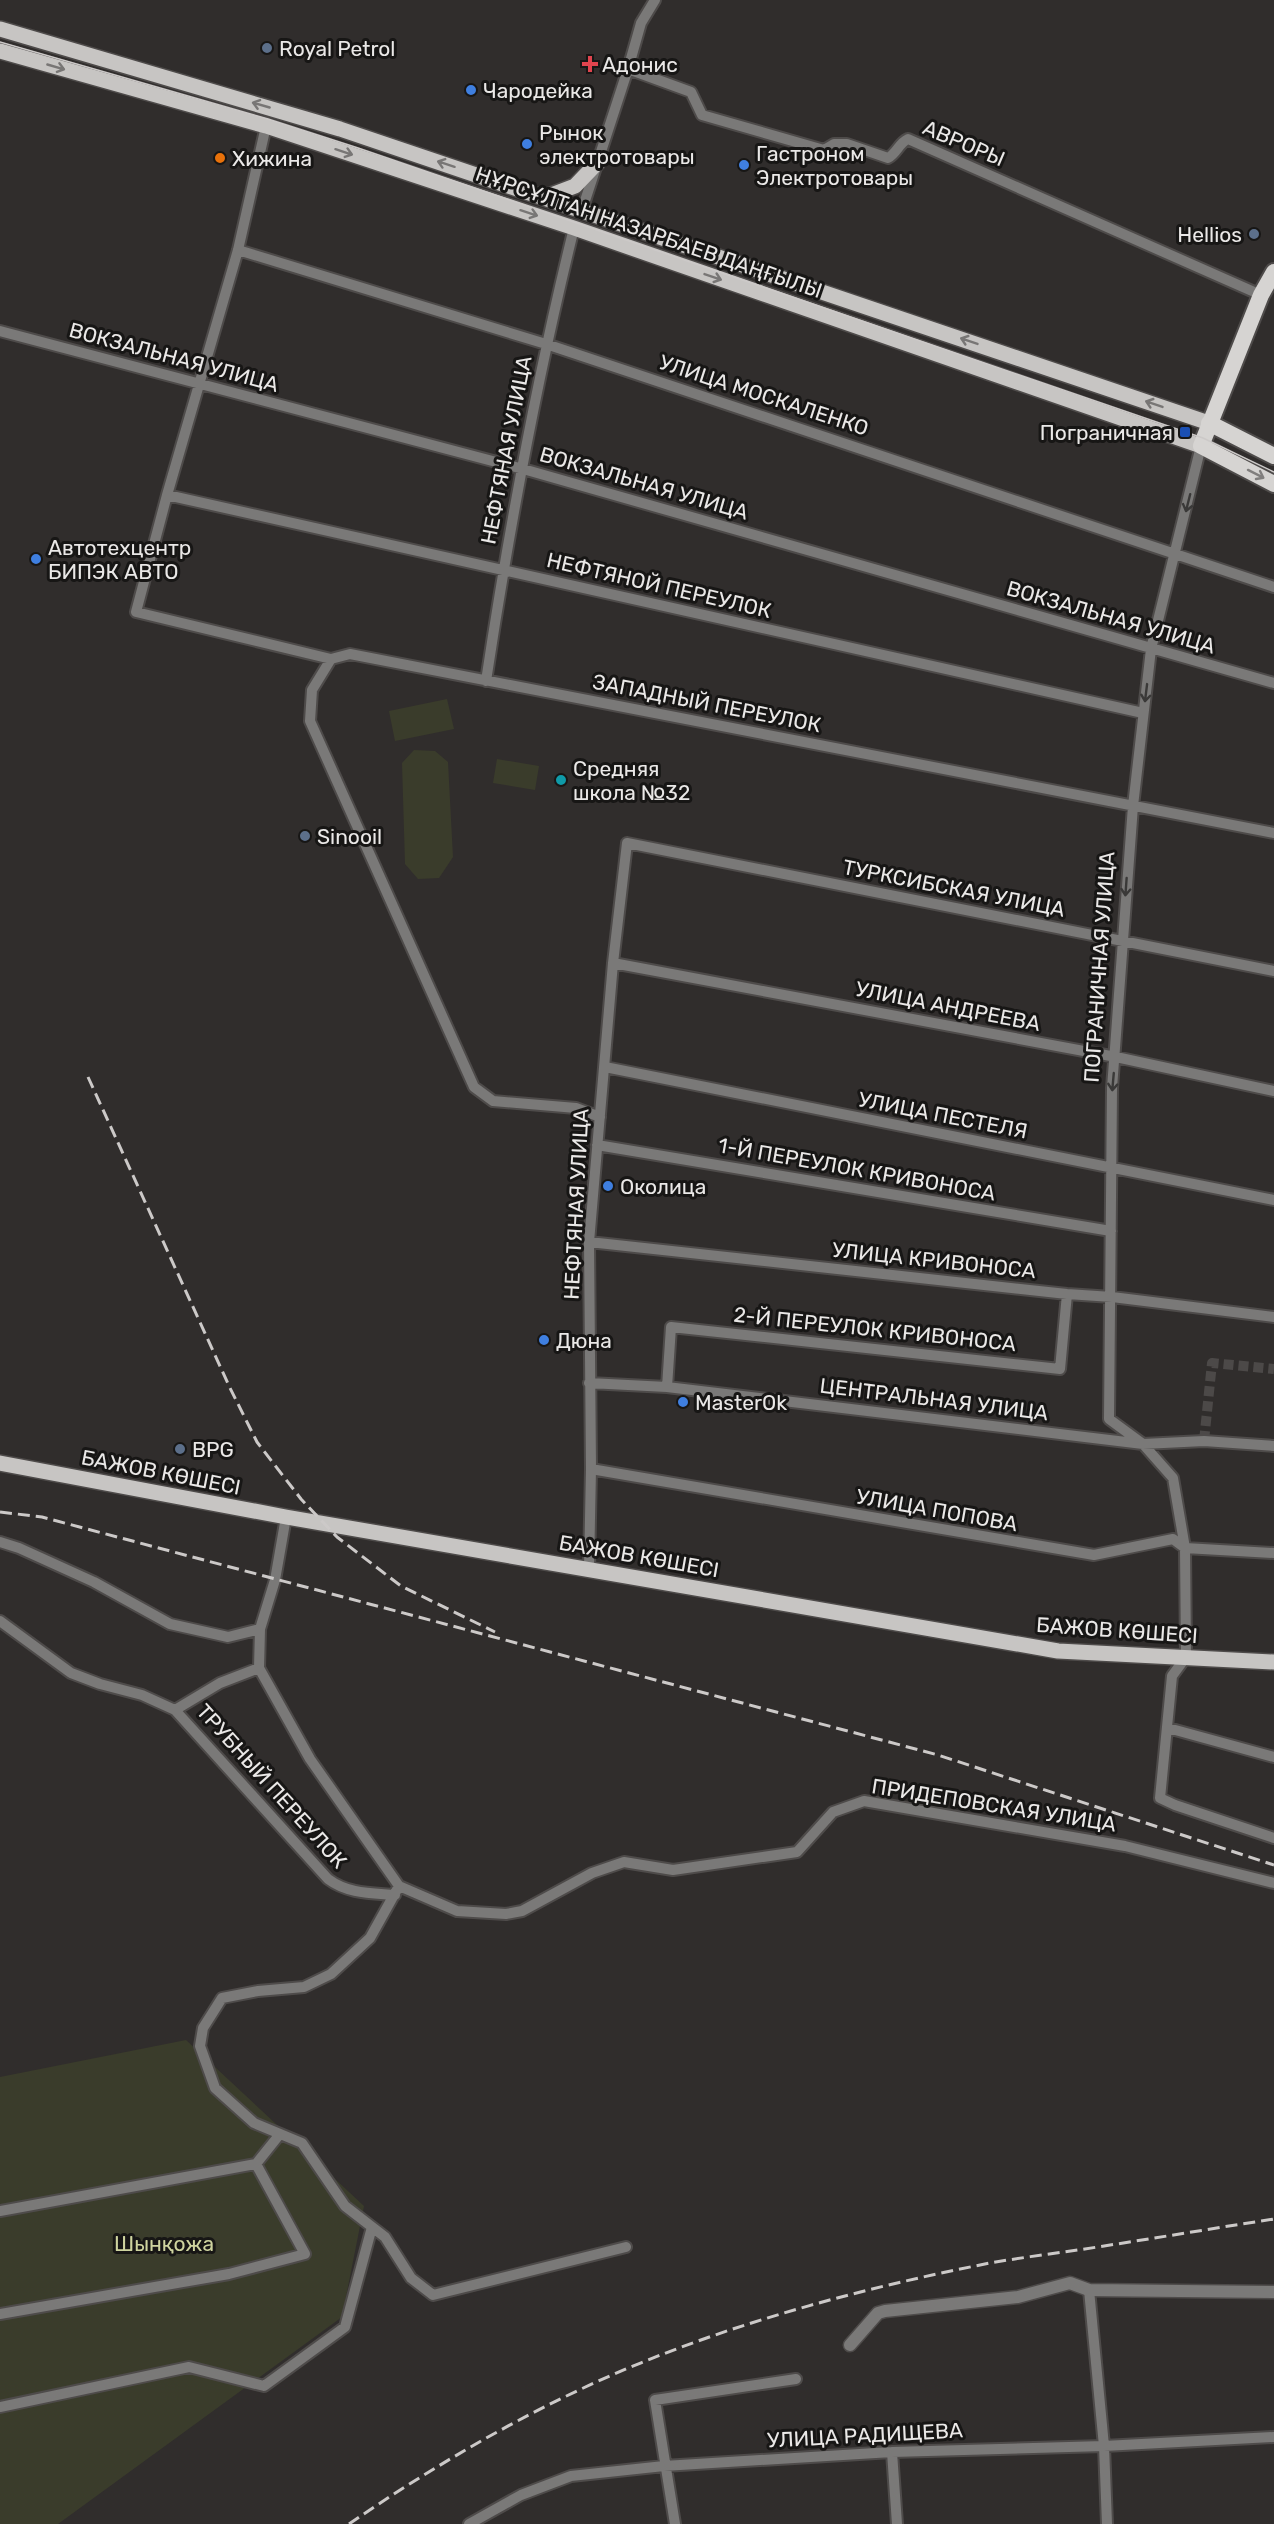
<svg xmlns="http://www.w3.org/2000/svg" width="1274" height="2524" viewBox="0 0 1274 2524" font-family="Rubik,sans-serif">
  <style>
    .green { fill: #3a3c2b }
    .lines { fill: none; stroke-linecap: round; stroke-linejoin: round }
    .minor-tunnel { stroke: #4c4948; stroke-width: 10; stroke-dasharray: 10 5; stroke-linecap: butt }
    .minor-casing { stroke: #4e4b4a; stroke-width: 14 }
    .tertiary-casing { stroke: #4e4b4a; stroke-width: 15 }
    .primary-casing { stroke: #4e4b4a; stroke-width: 18 }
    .trunk-casing { stroke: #4e4b4a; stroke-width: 20 }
    .minor { stroke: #7a7978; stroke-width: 10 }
    .tertiary { stroke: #7a7978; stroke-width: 12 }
    .primary { stroke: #c7c5c3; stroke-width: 15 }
    .trunk { stroke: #d6d4d2; stroke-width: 16 }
    .tram { stroke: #ccc9c8; stroke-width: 1.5 }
    .rail { stroke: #ccc9c8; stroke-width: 3; stroke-dasharray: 12 6; stroke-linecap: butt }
    .oneway { stroke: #787675 }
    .oneway2 { stroke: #807e7d }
    .oneway3 { stroke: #3a3938 }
    .service-dot { fill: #5c6f8a; stroke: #171615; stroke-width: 2 }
    .health-dot { fill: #e0444e; stroke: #171615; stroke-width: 2 }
    .shop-dot { fill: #3f7fe0; stroke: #171615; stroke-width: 2 }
    .food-dot { fill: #e8710a; stroke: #171615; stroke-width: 2 }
    .transit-dot { fill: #1a4fb4; stroke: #171615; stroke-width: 2 }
    .culture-dot { fill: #0f9aa8; stroke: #171615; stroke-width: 2 }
    .labels { text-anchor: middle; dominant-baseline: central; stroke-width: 6; stroke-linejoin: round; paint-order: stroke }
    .poi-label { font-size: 21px; fill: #eae8e7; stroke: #171615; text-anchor: start }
    .street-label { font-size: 21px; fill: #eae8e7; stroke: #171615 }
    .park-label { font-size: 21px; fill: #cfd49f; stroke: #171615 }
  </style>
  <rect width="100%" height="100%" fill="#302d2c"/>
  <path class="green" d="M447,699l7,30 -59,12 -6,-30z
    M414,750l21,1 13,11 5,95 -14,21 -21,1 -13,-15 -3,-101z
    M497,759l42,7 -4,24 -42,-7z
    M186,2040l178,166 -22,111 -284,207h-58v-447z"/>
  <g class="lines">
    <path class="minor-tunnel" d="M1204,1441l8,-78 62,6"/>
    <defs>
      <path id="minor" d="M628,69l63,23 11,23 122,35 10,-6h13l41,14c9,-5 11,-15 20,-19l353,156
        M266,126l-28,124 -71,245 -31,117 195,47 19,-5 924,179
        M582,210l46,-141 13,-46 14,-23
        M238,250l308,94 728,243
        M0,331l523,138 751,214
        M1201,446l-50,203 -18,157 -21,282 -3,331 34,25 30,34 12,70 1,109 -14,19 -12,122 15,7 99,33
        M167,495l976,218
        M331,659l-19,31 -2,31 164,366 19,14 83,7 24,9
        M486,681c23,-152 51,-303 88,-453
        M613,963l503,94 158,34
        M605,1067l669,133
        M597,1145l514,86
        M589,1242l478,52 45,3 162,20
        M589,1383l78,4 476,57 61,-3 70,5
        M667,1387l4,-60 389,42 7,-75
        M591,1469l503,86 79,-16 12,9 89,5
        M286,1517l-11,63 -15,49 -1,39 51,91 89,127 58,25 49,3 16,-3 70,-38 32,-11 49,8 124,-18 36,-40 31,-11 261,45 149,37
        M0,1542l19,6 75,34 76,42 58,13 32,-8
        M589,1568l2,-99 -2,-227 24,-279 14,-120 647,128
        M0,1621l71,52 29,11 42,11 33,15 153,169c20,15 43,14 67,16
        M175,1710l45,-27 39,-15
        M1168,1728l106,29
        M399,1886l-29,52 -39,36 -27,13 -46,4 -36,7 -19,30 -3,18 15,42 39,35 48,20 43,63 40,31 26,41 22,17 193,-48
        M0,2211l256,-47
        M1089,2290l15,156 3,78
        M0,2314l229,-40 76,-20 -49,-90 24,-30
        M0,2407l189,-40 75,19 81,-59 27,-100
        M892,2452l5,72
        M469,2524l52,-29 50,-19 93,-10 228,-14 212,-6 170,-9
        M675,2524l-20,-124 141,-21"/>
      <path id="tertiary" d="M850,2345l28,-32 7,-2 133,-14 52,-14 19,7 185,2"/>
      <path id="primary" d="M0,29l340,100 869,294
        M0,51l266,75 308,102 627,218
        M546,197l29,-11 23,-24
        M0,1463l286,54 772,134 216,11"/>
      <path id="trunk" d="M1274,272l-13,23 -60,151 73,38
        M1209,423l65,33"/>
    </defs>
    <use href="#minor" class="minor-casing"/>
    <use href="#tertiary" class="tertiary-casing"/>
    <use href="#primary" class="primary-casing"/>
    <use href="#trunk" class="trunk-casing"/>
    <use href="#minor" class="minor"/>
    <use href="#tertiary" class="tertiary"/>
    <use href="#primary" class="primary"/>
    <use href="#trunk" class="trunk"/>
    <path class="tram" d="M0,42l268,77 90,29 845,290 71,34"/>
    <path class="rail" d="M88,1077l142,311 27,54 44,57 36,38 64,49 94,46
      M0,1512l42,5 896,238 336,110
      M349,2524c92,-63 190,-120 294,-162 111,-45 230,-76 347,-99 29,-5 59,-9 88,-13 66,-10 131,-21 196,-31"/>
  </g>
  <defs><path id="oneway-shaft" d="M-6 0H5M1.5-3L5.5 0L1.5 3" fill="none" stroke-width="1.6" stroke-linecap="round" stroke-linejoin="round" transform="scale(1.5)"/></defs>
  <g class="oneway">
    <use href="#oneway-shaft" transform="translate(56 67) rotate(16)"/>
    <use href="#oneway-shaft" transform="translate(261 105) rotate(-164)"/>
    <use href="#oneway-shaft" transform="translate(344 152) rotate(18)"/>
    <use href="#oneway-shaft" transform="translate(446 164) rotate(-162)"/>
    <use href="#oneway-shaft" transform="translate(529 213) rotate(18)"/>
    <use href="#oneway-shaft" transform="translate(713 277) rotate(19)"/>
    <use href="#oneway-shaft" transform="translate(969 341) rotate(-161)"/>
    <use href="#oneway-shaft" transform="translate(1154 404) rotate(-161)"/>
  </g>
  <use class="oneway2" href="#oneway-shaft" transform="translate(1256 474) rotate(27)"/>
  <g class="oneway3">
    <use href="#oneway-shaft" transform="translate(1188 503) rotate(104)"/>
    <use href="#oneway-shaft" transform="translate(1146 693) rotate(97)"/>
    <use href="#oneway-shaft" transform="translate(1126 887) rotate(94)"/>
    <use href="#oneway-shaft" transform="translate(1113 1082) rotate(95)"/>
  </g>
  <g class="service-dot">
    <circle cx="267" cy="48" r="6"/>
    <circle cx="1254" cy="234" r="6"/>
    <circle cx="305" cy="836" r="6"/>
    <circle cx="180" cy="1449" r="6"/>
  </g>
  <path class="health-dot" d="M587 55h6v6h6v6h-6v6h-6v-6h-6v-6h6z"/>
  <g class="shop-dot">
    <circle cx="471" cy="90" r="6"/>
    <circle cx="527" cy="144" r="6"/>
    <circle cx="744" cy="165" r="6"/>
    <circle cx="36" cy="559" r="6"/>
    <circle cx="608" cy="1186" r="6"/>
    <circle cx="544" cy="1340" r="6"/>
    <circle cx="683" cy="1402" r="6"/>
  </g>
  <circle class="food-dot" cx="220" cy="158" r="6"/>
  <rect class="transit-dot" x="1179" y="426" width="12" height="12" rx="3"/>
  <circle class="culture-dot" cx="561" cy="780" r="6"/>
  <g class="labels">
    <g class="poi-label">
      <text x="279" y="48">Royal Petrol</text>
      <text x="602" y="64">Адонис</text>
      <text x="483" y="90">Чародейка</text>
      <text x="539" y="132">Рынок<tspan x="539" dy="24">электротовары</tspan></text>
      <text x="756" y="153">Гастроном<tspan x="756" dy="24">Электротовары</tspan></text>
      <text x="232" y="158">Хижина</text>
      <text x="1242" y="234" text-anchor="end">Hellios</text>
      <text x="1173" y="432" text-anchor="end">Пограничная</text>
      <text x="48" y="547">Автотехцентр<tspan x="48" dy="24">БИПЭК АВТО</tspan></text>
      <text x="573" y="768">Средняя<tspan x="573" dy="24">школа №32</tspan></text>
      <text x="317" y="836">Sinooil</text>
      <text x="620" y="1186">Околица</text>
      <text x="556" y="1340">Дюна</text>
      <text x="695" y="1402">MasterOk</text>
      <text x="192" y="1449">BPG</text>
    </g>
    <g class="street-label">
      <text transform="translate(964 143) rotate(23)">АВРОРЫ</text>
      <text transform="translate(649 232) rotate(19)">НҰРСҰЛТАН НАЗАРБАЕВ ДАҢҒЫЛЫ</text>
      <text transform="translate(174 357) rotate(15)">ВОКЗАЛЬНАЯ УЛИЦА</text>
      <text transform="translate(764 395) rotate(18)">УЛИЦА МОСКАЛЕНКО</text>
      <text transform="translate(506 450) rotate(-79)">НЕФТЯНАЯ УЛИЦА</text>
      <text transform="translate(644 483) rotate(16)">ВОКЗАЛЬНАЯ УЛИЦА</text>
      <text transform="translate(659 585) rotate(13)">НЕФТЯНОЙ ПЕРЕУЛОК</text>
      <text transform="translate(1111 617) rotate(16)">ВОКЗАЛЬНАЯ УЛИЦА</text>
      <text transform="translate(707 703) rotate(11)">ЗАПАДНЫЙ ПЕРЕУЛОК</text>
      <text transform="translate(954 888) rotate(11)">ТУРКСИБСКАЯ УЛИЦА</text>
      <text transform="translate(1099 967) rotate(-86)">ПОГРАНИЧНАЯ УЛИЦА</text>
      <text transform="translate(948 1006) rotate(11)">УЛИЦА АНДРЕЕВА</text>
      <text transform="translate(943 1115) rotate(11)">УЛИЦА ПЕСТЕЛЯ</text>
      <text transform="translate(857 1169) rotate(10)">1-Й ПЕРЕУЛОК КРИВОНОСА</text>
      <text transform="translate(576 1204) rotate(-87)">НЕФТЯНАЯ УЛИЦА</text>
      <text transform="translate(934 1260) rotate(6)">УЛИЦА КРИВОНОСА</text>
      <text transform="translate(875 1329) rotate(6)">2-Й ПЕРЕУЛОК КРИВОНОСА</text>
      <text transform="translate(934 1399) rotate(7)">ЦЕНТРАЛЬНАЯ УЛИЦА</text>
      <text transform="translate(161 1472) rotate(11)">БАЖОВ КӨШЕСІ</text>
      <text transform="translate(937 1510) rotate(10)">УЛИЦА ПОПОВА</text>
      <text transform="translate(639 1556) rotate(10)">БАЖОВ КӨШЕСІ</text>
      <text transform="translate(1117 1630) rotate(4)">БАЖОВ КӨШЕСІ</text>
      <text transform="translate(272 1786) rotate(48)">ТРУБНЫЙ ПЕРЕУЛОК</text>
      <text transform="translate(994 1805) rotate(9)">ПРИДЕПОВСКАЯ УЛИЦА</text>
      <text transform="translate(865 2435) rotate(-3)">УЛИЦА РАДИЩЕВА</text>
    </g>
    <g class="park-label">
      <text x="164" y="2243">Шынқожа</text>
    </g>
  </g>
</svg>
